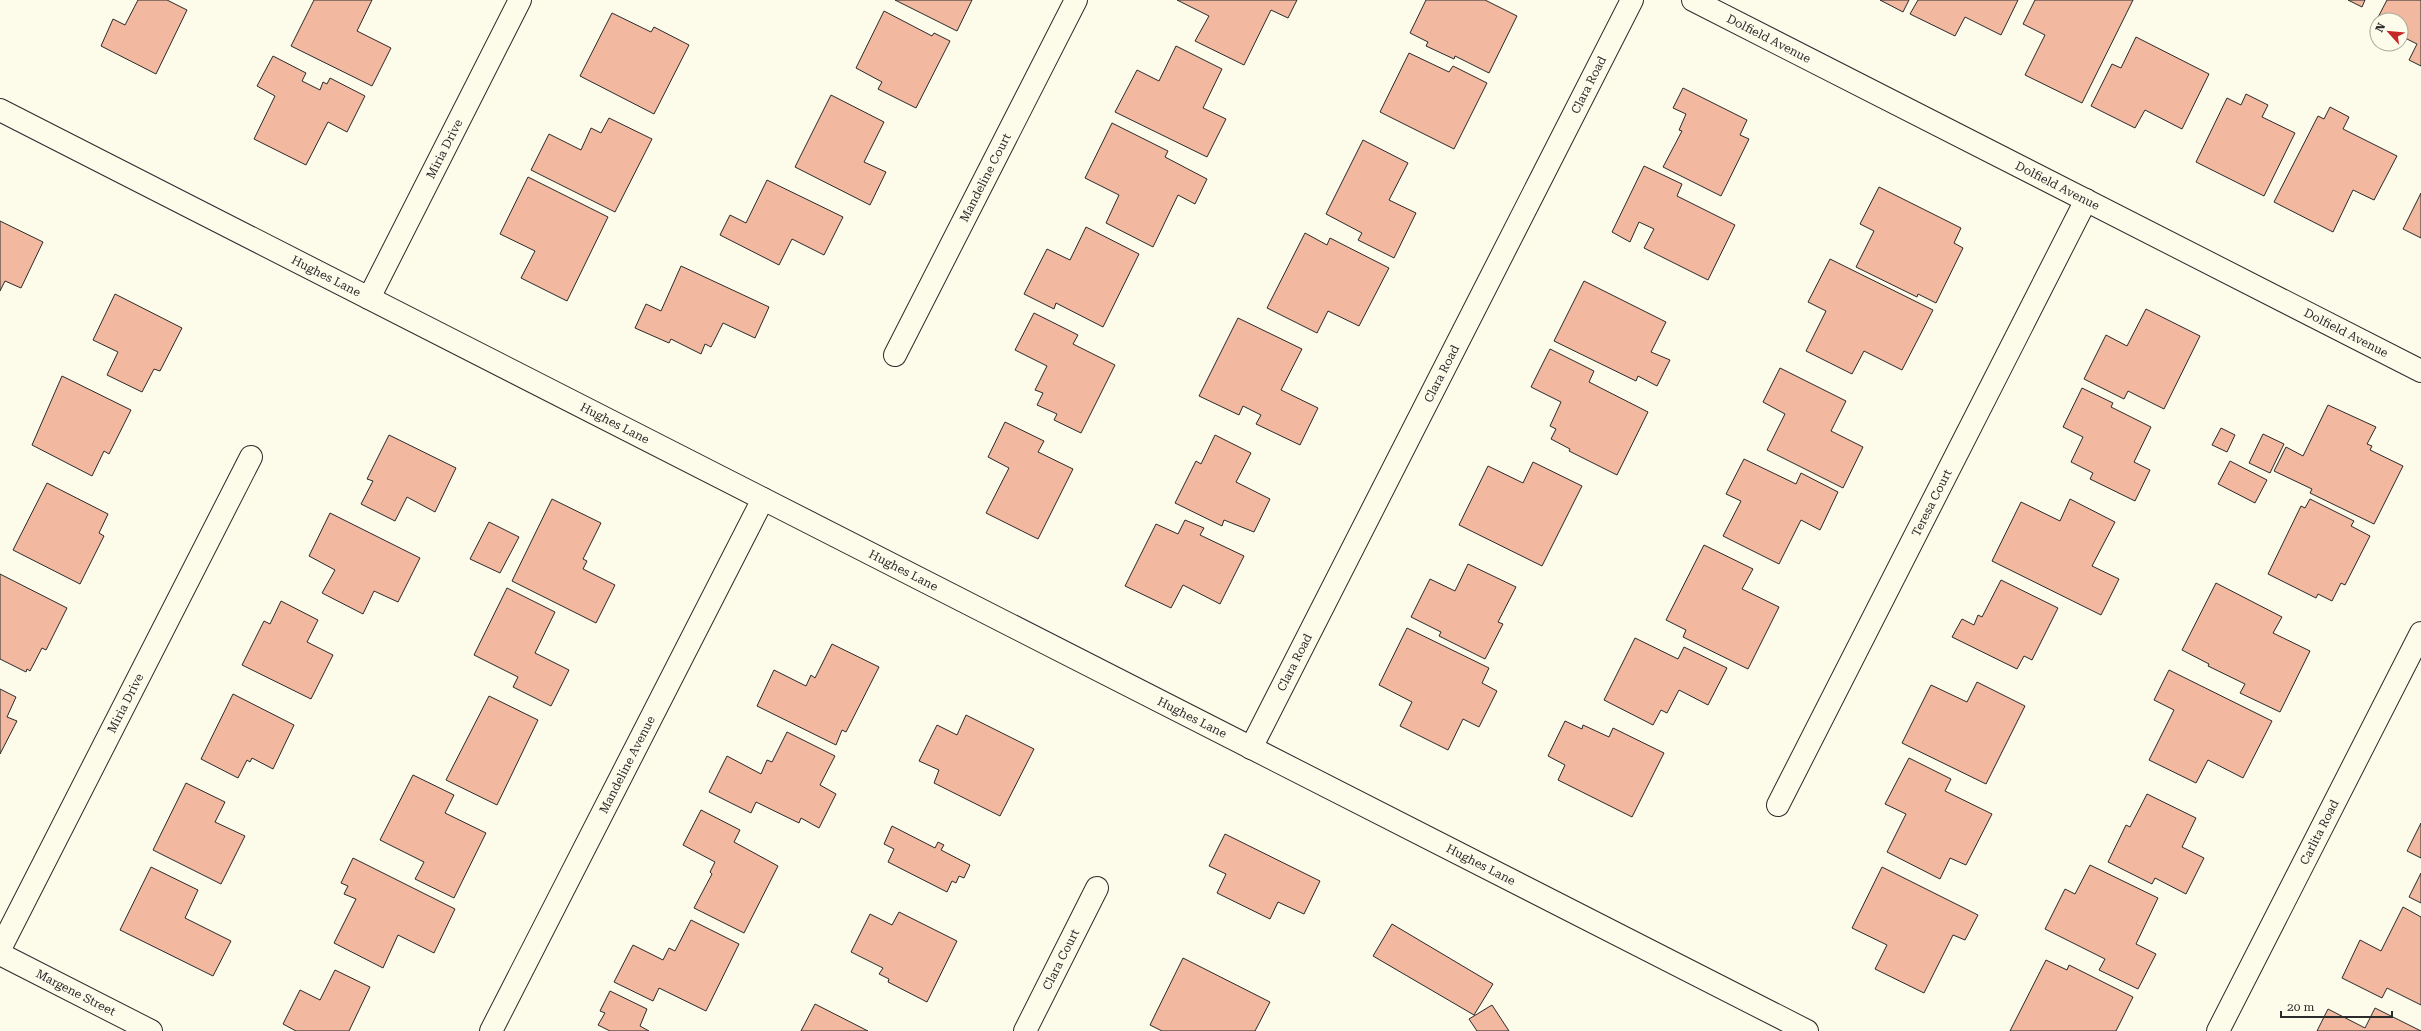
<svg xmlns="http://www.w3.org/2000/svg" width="2421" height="1031" viewBox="0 0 2421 1031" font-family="'Roboto Serif',serif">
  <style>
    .building { fill: #f2b8a0; stroke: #2b2b2b }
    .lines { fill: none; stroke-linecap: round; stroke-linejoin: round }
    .minor-casing { stroke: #2b2b2b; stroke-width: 24 }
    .tertiary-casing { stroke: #2b2b2b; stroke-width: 24 }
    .minor { stroke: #fdfbea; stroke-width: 22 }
    .tertiary { stroke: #fdfbea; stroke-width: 22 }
    .labels { text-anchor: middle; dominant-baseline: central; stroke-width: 3; stroke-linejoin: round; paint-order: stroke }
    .street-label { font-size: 12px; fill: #2b2b2b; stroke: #fdfbea }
  </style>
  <rect width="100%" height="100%" fill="#fdfbea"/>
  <path class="building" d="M138,0h29l20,10 -31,64 -55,-28 12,-27 12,6z
    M314,0h58l-15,31 34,17 -19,38 -81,-40z
    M895,0h77l-15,31z
    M1177,0h120l-9,18 -17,-8 -27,55 -49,-24 14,-25z
    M1426,0h59l32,16 -28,57 -34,-17 -1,3 -28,-13 2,-4 -18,-9z
    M1880,0h29l-6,12z
    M1918,0h100l-17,35 -36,-18 -10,19 -45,-22z
    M2035,0h98l-51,103 -57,-28 20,-40 -22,-11z
    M2348,0h17l-3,7z
    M2387,0h34v66l-12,-6 8,-16 -16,-8v-16h-24v4l-2,-1z
    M884,11l48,25 2,-3 16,8 -34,67 -38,-19 4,-7 -26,-14z
    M612,13l39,19 3,-5 35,18 -35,69 -74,-38z
    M2136,37l73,37 -27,55 -37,-19 -10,18 -44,-22 21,-42 9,4z
    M1176,46l46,23 -19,39 23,11 -19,38 -92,-45 22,-42 22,11z
    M1409,53l40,19 4,-6 34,17 -33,66 -74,-37z
    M273,56l33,17 -4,8 18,9 3,-8 4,2 3,-6 35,18 -18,36 -19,-10 -22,43 -52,-26 21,-43 -18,-10z
    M1683,88l64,32 -7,15 9,4 -28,57 -58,-29 19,-36 -3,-1 7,-16 -13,-6z
    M2246,94l22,11 -6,12 33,16 -31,63 -68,-34 31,-64 14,7z
    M831,95l53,27 -20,40 22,10 -16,33 -75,-38z
    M2330,107l19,10 -6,12 54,27 -23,44 -21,-10 -20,42 -59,-30 44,-86 6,3z
    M609,118l43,21 -37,73 -84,-42 18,-36 32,16 10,-22 10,5z
    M1112,123l56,28 -3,6 42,22 -12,25 -17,-9 -25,52 -47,-24 13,-28 -34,-17z
    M1363,140l45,23 -19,37 27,13 -22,45 -36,-18 4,-7 -36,-19z
    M1644,166l38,18 -5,12 58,29 -27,55 -64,-32 10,-19 -15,-7 -9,20 -18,-10z
    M528,177l80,40 -41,84 -46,-23 14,-27 -35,-17z
    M767,180l76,37 -19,38 -32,-16 -13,26 -59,-30 10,-20 16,8z
    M1879,187l82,41 -7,15 9,5 -27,55 -18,-9 -1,3 -61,-30 18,-36 -14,-7z
    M2421,193v45l-18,-9z
    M0,221l43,21 -22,46 -16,-7 -5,10z
    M1086,227l53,27 -36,73 -47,-24 -2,6 -30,-15 23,-45 23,11z
    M1305,233l22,12 3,-7 59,30 -30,58 -31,-15 -11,22 -50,-25z
    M1830,259l103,51 -31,60 -38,-19 -12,23 -46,-23 20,-40 -18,-9z
    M681,266l88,41 -14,31 -32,-15 -12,24 -6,-3 -4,10 -30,-15 -2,4 -34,-15 11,-24 15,7z
    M1584,281l82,41 -15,30 19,8 -13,26 -19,-10 -2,5 -82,-40z
    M115,294l67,34 -22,43 -6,-2 -12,23 -35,-17 11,-23 -25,-12z
    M2146,309l54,27 -36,73 -36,-18 -4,8 -40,-20 22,-44 21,11z
    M1034,313l44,22 -5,9 42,21 -34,68 -27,-13 3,-6 -20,-9 6,-12 -8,-3 12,-24 -32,-16z
    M1238,318l64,31 -21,41 37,18 -18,37 -44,-21 5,-9 -18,-9 -4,9 -40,-19z
    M1550,349l44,22 -5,11 59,30 -31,63 -48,-24 1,-2 -19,-10 5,-10 -6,-3 11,-24 -30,-15z
    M1780,368l66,33 -15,30 32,16 -20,41 -76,-38 18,-36 -22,-12z
    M62,376l69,34 -22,44 -5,-3 -12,25 -60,-31z
    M2082,388l31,15 -2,4 40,20 -17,35 16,8 -15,31 -45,-22 3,-6 -22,-11 12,-25 -20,-10z
    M2328,405l48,22 -9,17 5,2 -2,4 33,16 -29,58 -64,-31 2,-4 -38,-18 12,-24 17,9z
    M1005,422l39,19 -6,11 35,17 -35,70 -52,-26 23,-45 -21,-11z
    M2221,428l14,7 -8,17 -15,-7z
    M2263,434l21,10 -14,29 -21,-10z
    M389,435l67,33 -21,44 -28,-15 -12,24 -34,-17 12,-23 -6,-2z
    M1215,435l36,18 -15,29 34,17 -16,33 -30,-12 -2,6 -47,-23 21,-42 5,3z
    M1744,459l52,25 5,-11 37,19 -18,38 -19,-10 -22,44 -56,-28 18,-35 -15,-7z
    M2230,461l37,19 -12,23 -37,-19z
    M1533,462l49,24 -40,80 -83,-41 29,-59 35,17z
    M47,483l61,31 -9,19 5,3 -24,48 -67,-34z
    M552,499l49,24 -18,36 4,2 -4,8 32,16 -19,38 -84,-42z
    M2070,499l45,23 -23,44 27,13 -18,36 -109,-54 29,-59 39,19z
    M2310,499l44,22 -3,5 19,10 -25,49 -4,-2 -9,18 -14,-7 -2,4 -48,-24 33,-68 4,2z
    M330,513l90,45 -22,44 -24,-11 -11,23 -41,-21 13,-23 -26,-14z
    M1185,520l19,8 -4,7 44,21 -24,48 -37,-19 -12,23 -46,-22 31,-62 22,10z
    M489,522l30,15 -19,36 -30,-14z
    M1704,545l49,24 -11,20 37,18 -31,62 -65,-32 3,-7 -20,-10z
    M1468,564l48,23 -18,35 5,2 -18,35 -46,-23 2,-4 -30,-15 19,-38 25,12z
    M0,574l67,34 -21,42 -4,-2 -12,23 -3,-2 -1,3 -26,-13z
    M2001,580l57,28 -26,52 -8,-4 -7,13 -65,-32 10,-18 12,6 4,-10 4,2z
    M2216,583l66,34 -9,16 37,18 -30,61 -40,-19 5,-9 -37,-18 1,-2 -27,-14z
    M507,588l48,24 -20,41 34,17 -18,36 -38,-19 5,-10 -44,-22z
    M281,601l37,19 -11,22 26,13 -22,44 -69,-34 22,-44 6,3z
    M1407,628l82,40 -7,15 15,8 -18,36 -16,-8 -15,31 -48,-24 12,-24 -33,-17z
    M1635,638l43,21 6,-12 43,21 -19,37 -29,-15 -12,23 -6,-3 -8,15 -49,-25z
    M832,644l47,23 -33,65 -4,-2 -6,15 -79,-39 17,-36 32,16 5,-11 4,3z
    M2169,670l103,51 -29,57 -35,-18 -12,23 -47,-23 25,-50 -20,-10z
    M1977,682l48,24 -39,78 -84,-41 29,-58 36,17z
    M0,689l16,8 -9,20 10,4 -17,33z
    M233,694l61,31 -21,44 -21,-11 -2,4 -3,-2 -9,18 -37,-19z
    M489,696l49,24 -41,85 -51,-25z
    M966,715l68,34 -34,67 -66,-33 5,-13 -20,-9 18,-36 20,10z
    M1565,721l17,8 1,-4 26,12 4,-9 51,25 -32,64 -74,-37 7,-15 -17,-9z
    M787,732l48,24 -15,29 16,9 -17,34 -18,-10 -2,5 -43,-21 -5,11 -42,-21 18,-36 34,18 6,-14 5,2z
    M1909,758l42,21 -6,12 47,23 -26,51 -16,-7 -10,21 -53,-27 19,-38 -21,-10z
    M413,775l41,20 -9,18 41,20 -32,65 -39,-19 9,-17 -44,-22z
    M186,783l39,19 -10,20 30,14 -24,48 -68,-34z
    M2147,794l49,24 -14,29 22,11 -18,36 -31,-16 -3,6 -44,-22 18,-37 4,2z
    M701,810l39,20 -6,12 44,24 -34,67 -50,-25 18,-34 -2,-2 5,-10 -32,-17z
    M2421,823v35l-14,-7z
    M892,826l43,22 3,-6 6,3 -3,5 29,15 -6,13 -5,-2 -3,7 -4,-2 -5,11 -59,-30 6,-13 -10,-5z
    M1225,834l95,47 -16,33 -26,-12 -8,17 -53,-26 9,-19 -17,-8z
    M353,858l102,51 -21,44 -36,-18 -15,33 -49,-25 22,-44 -12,-5 4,-8 -7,-3z
    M2090,865l68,33 -22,46 20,10 -18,35 -39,-19 6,-11 -60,-30 20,-40 10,5z
    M151,867l47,23 -13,28 46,23 -18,35 -93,-46z
    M1882,867l96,48 -13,25 -12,-5 -29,58 -49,-24 12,-24 -35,-17z
    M2421,873v30l-12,-6z
    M2403,907l18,10v88l-34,-17 -5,10 -40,-20 18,-38 21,11z
    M899,912l58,29 -30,61 -39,-20 1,-3 -10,-5 4,-6 -32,-16 19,-38 22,11z
    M691,920l48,24 -33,67 -47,-23 -6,13 -39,-19 19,-37 30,15 6,-12 6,3z
    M1392,924l101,60 -19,31 -101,-59z
    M1183,958l87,44 -15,29h-93l-12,-6z
    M2046,960l21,10 2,-5 64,32 -17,34h-106z
    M335,970l35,17 -21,44h-53l-13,-7 17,-34 20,10z
    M610,991l37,18 -7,17 9,5h-39l-12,-6 7,-12 -5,-2z
    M815,1004l53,27h-67z
    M1492,1005l17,26h-32l-8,-12z
    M2375,1008l46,23h-104l11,-22 37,19z"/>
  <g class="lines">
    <defs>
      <g id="minor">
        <path id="s1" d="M1693,0l728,371"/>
        <path id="s2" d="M369,298l151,-298"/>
        <path id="s3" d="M895,355l181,-355"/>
        <path id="s4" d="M1251,748l381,-748"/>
        <path id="s5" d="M1778,805l308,-605"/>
        <path id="s6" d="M0,949l251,-492"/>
        <path id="s7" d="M0,954l151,77"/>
        <path id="s8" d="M491,1031l272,-532"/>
        <path id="s9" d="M1025,1031l72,-143"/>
        <path id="s10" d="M2218,1031l203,-398"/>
      </g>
      <g id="tertiary">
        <path id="s11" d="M0,110l1807,921"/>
      </g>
    </defs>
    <use href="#minor" class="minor-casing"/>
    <use href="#tertiary" class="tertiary-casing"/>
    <use href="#minor" class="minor"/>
    <use href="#tertiary" class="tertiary"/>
  </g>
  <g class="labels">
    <g class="street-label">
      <text stroke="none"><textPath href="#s1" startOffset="85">Dolfield Avenue</textPath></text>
      <text stroke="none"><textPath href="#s4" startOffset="744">Clara Road</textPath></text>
      <text stroke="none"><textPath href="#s2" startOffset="167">Miria Drive</textPath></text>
      <text stroke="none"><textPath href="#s3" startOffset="199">Mandeline Court</textPath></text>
      <text stroke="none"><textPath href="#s1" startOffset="409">Dolfield Avenue</textPath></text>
      <text stroke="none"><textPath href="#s11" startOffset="366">Hughes Lane</textPath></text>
      <text stroke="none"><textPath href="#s1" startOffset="733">Dolfield Avenue</textPath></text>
      <text stroke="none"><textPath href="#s4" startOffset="420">Clara Road</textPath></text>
      <text stroke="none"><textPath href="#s11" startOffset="690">Hughes Lane</textPath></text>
      <text stroke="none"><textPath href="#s5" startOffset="339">Teresa Court</textPath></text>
      <text stroke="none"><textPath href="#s11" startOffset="1014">Hughes Lane</textPath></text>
      <text stroke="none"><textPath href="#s4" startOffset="96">Clara Road</textPath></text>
      <text stroke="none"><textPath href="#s6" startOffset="276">Miria Drive</textPath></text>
      <text stroke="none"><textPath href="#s11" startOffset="1338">Hughes Lane</textPath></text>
      <text stroke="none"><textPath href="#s8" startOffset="299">Mandeline Avenue</textPath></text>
      <text stroke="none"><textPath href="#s10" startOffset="223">Carlita Road</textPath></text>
      <text stroke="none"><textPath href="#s11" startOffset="1662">Hughes Lane</textPath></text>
      <text stroke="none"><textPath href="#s9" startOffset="80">Clara Court</textPath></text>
      <text stroke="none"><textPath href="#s7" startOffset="85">Margene Street</textPath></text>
    </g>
  </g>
  <g transform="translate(2389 32) rotate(297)"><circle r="19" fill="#fdfbea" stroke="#a9a89e"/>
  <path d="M0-3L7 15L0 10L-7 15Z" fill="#c62828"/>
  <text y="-6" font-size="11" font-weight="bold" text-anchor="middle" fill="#2b2b2b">N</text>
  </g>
  <path d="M2281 1011v6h111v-6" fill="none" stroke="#2b2b2b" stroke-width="2"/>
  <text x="2287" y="1011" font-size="12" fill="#2b2b2b" stroke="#fdfbea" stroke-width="3" paint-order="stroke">20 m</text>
</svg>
